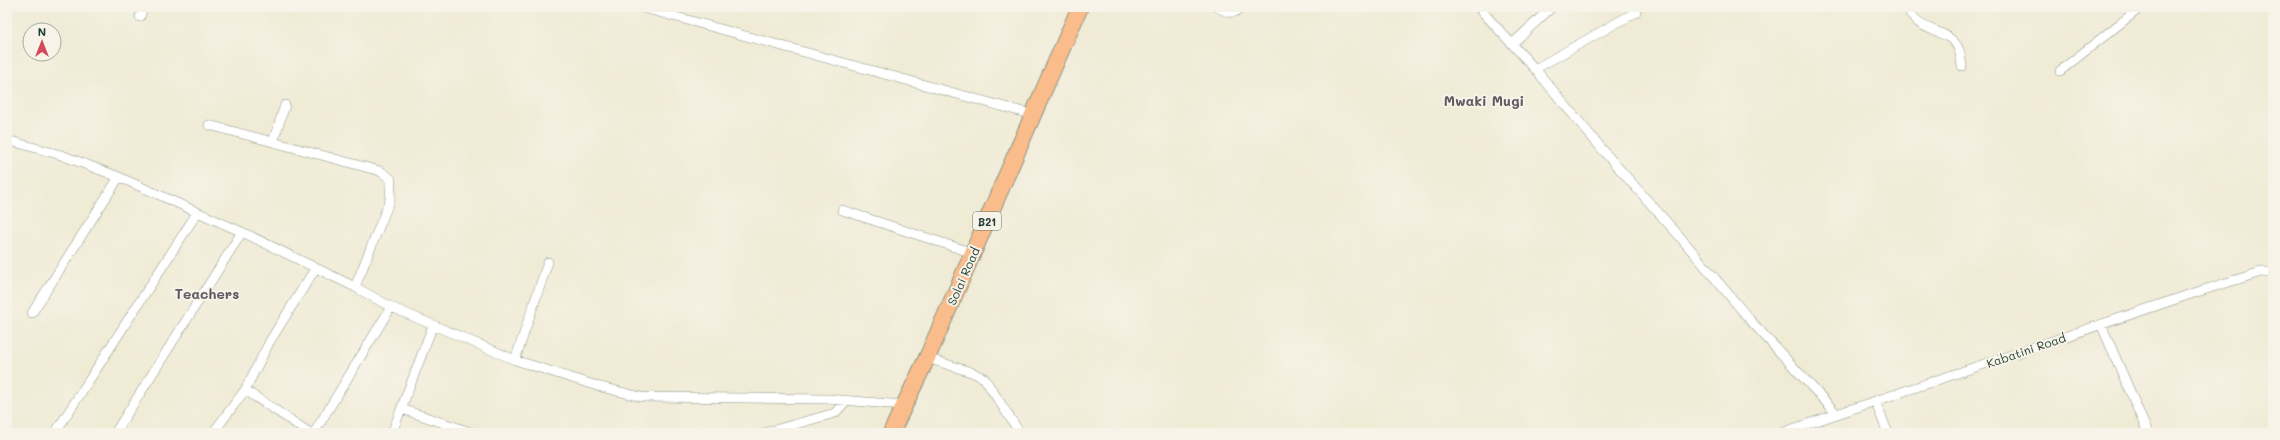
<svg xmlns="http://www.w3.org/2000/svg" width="2280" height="440" viewBox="0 0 2280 440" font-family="Mali,sans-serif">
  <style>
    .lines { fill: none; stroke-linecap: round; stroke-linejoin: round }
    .street-casing { stroke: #889484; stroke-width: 10 }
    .highway-casing { stroke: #889484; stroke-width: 18 }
    .street { stroke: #fff; stroke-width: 9 }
    .highway { stroke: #fabc8b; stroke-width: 16 }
    .labels { text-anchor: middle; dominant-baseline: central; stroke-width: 4; stroke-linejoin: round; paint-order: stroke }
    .shield { fill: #f7f3e8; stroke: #60746a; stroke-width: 1 }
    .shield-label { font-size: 11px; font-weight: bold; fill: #1f3d34 }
    .street-label { font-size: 12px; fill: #1f3d34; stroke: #f7f3e8 }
    .quarter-label { font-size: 14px; font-weight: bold; fill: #605b62; stroke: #f7f3e8 }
  </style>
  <rect width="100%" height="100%" fill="#f7f3e8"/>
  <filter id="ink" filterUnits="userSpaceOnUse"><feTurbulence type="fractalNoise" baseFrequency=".025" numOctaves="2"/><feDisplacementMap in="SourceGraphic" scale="8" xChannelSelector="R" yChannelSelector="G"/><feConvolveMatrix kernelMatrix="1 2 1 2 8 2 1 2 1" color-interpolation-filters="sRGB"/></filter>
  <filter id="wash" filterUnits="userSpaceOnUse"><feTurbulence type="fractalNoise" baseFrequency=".012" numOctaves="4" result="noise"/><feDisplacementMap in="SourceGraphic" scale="16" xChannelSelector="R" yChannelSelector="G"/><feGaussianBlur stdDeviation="0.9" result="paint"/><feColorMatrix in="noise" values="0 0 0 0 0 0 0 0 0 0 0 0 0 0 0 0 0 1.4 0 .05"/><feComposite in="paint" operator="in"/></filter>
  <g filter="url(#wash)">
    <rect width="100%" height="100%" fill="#f0ebd5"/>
  </g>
  <g filter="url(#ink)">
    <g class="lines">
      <defs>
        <path id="street" d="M640,7l394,108
          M1217,7c9,5 17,9 25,0
          M1478,7l57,62 72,86 74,83 70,83 86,93
          M1908,7c6,27 43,20 51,43 2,5 2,11 3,16
          M140,17l3,-10
          M1512,44l40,-37
          M1535,69l101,-57
          M2060,71l81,-64
          M209,125l64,17 12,-37
          M7,140l54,15 58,22 123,55 113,55 36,20 124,53 82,26 44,11 187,2 76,6
          M273,142l107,29 11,8 -1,21 -35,87
          M842,210l131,43
          M32,313l87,-136
          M2101,324l47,109
          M927,358l44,14 13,6 36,55
          M515,360l33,-98
          M245,390l65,43
          M1875,401l13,32
          M402,409l71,24
          M55,433l142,-220
          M115,433l127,-201
          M213,433l32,-43 25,-49 45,-72
          M314,433l77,-126
          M392,433l41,-108
          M764,433l71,-20 11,-12
          M1781,433l413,-140 67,-21h12"/>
        <path id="highway" d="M891,433l36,-75 153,-351"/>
      </defs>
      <use href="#street" class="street-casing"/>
      <use href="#highway" class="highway-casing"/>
      <use href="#street" class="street"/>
      <use href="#highway" class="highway"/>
    </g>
  </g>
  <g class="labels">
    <rect class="shield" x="973" y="212" width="28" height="18" rx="3"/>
    <g class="shield-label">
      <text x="987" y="221">B21</text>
    </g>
    <g class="street-label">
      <text transform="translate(963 276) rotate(-66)">Solai Road</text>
      <text transform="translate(2026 350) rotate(-19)">Kabatini Road</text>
    </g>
    <g class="quarter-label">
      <text x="1484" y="100">Mwaki Mugi</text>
      <text x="207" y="293">Teachers</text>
    </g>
  </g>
  <rect width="2280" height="440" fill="none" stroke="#f7f3e8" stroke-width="24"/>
  <g transform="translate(42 42)"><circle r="19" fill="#f7f3e8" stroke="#a1aaa0"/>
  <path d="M0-3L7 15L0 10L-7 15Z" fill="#d1495b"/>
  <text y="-6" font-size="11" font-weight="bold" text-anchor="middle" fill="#1f3d34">N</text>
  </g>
</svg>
